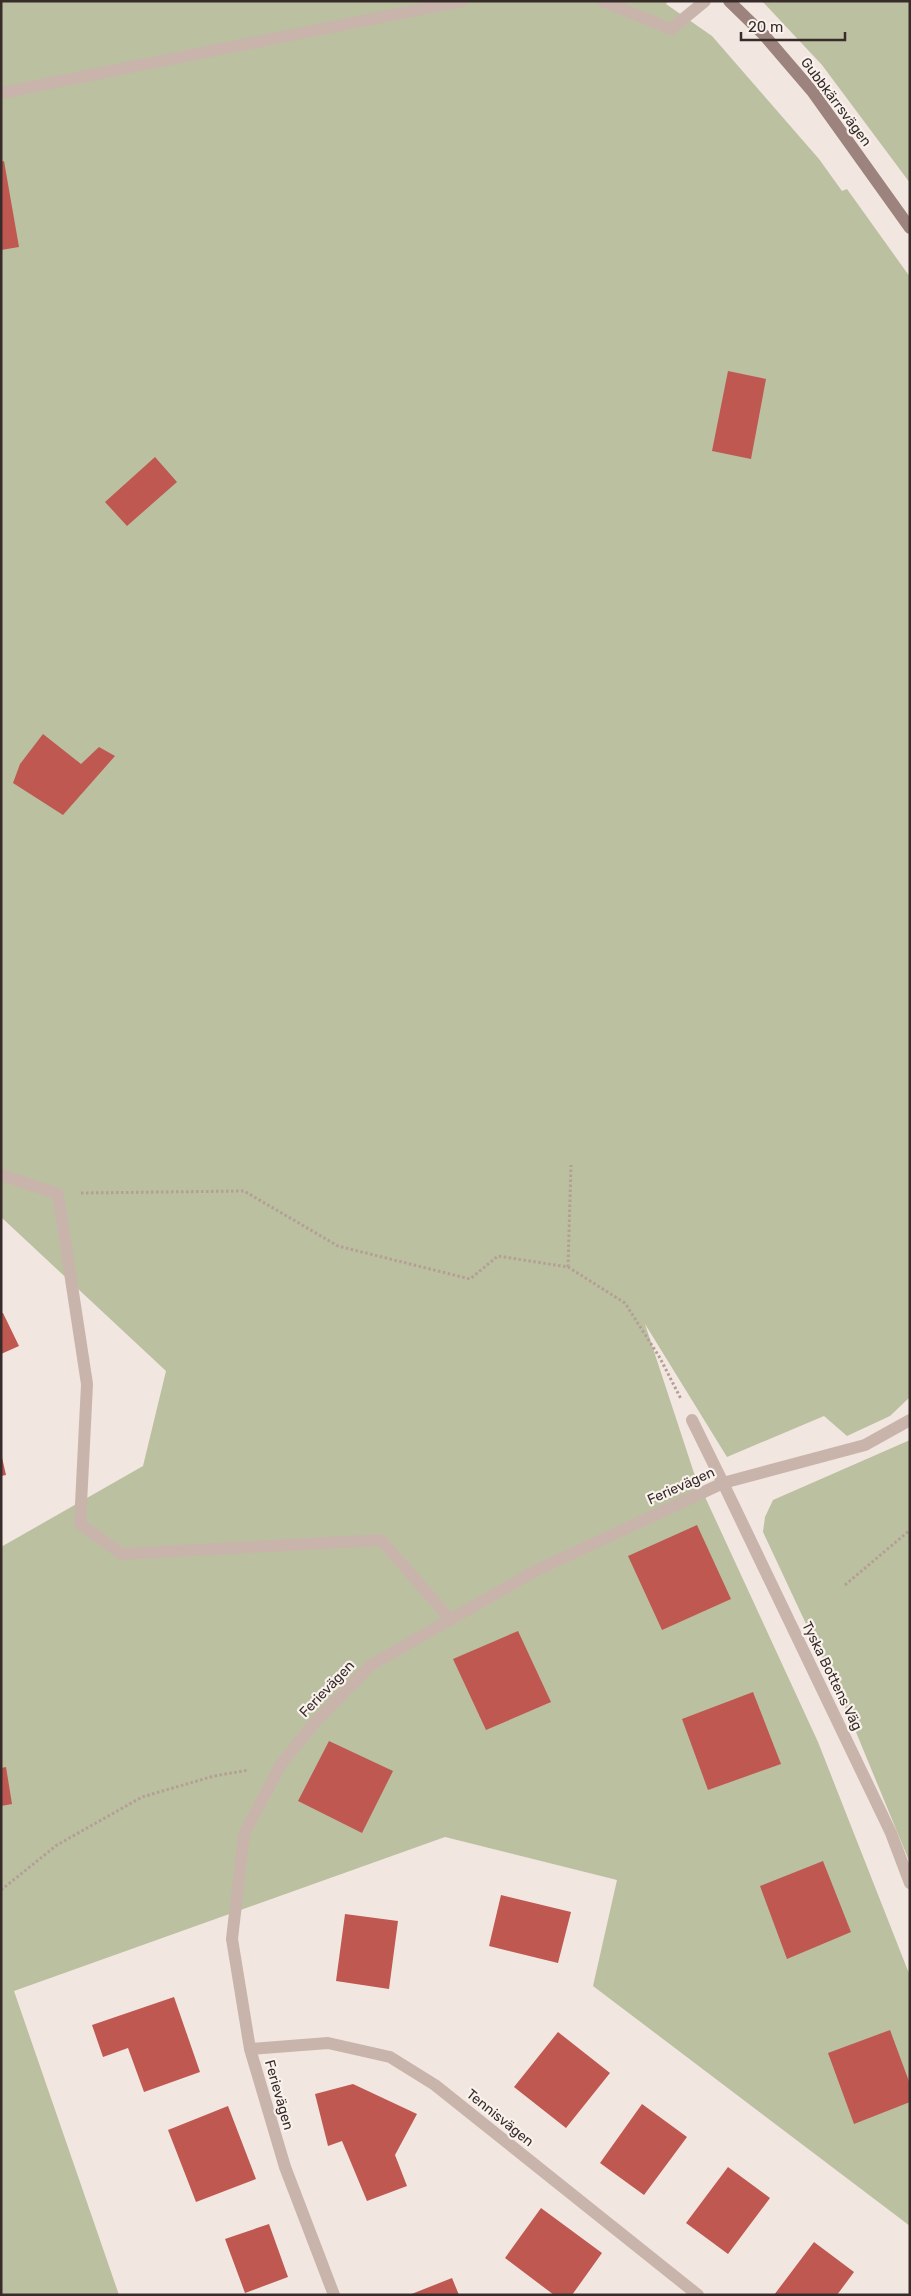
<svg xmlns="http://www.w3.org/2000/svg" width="911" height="2296" viewBox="0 0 911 2296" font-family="Rubik,sans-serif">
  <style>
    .green { fill: #bbc0a0 }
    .building { fill: #bf5850 }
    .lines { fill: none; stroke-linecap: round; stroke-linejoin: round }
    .path { stroke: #b59e96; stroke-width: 3; stroke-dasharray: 2.5 2.5; stroke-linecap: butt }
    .lane { stroke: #c9b4ac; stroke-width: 12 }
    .street { stroke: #c9b4ac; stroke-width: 12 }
    .secondary { stroke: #9d837d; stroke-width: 12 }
    .labels { text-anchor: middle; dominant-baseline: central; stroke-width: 4.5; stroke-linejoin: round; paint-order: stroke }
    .street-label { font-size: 14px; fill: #382c2a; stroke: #f9f1ec }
  </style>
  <rect width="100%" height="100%" fill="#f2e6e0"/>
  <path class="green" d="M1,1h667l-2,3 46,32 107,123 23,32 5,-2 63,88v1120l-20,19 -43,20 -23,-20 -97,41 -82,-133 49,149 124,269 92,234v250l-317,-240 24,-106 -172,-43 -431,154 105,304h-118v-748l142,-81 23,-95 -165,-154z
    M762,1h148v182l-88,-118z
    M910,1440v423l-59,-143 -88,-188 2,-15 8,-17z"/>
  <path class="building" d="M4,161l15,86 -18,3v-88z
    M728,371l38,8 -15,80 -39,-8z
    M155,457l22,25 -50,44 -22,-24z
    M43,734l38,30 18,-17 16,9 -52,59 -50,-32 7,-19z
    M1,1313h2l16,33 -18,8z
    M1,1453l5,22 -5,1z
    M697,1525l34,74 -69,31 -34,-74z
    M518,1631l33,71 -65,28 -33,-71z
    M753,1692l28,72 -73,26 -26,-71z
    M329,1741l64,30 -31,62 -64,-32z
    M6,1767l6,37 -11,2v-38z
    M823,1861l28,71 -64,27 -27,-73z
    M501,1895l70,17 -13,51 -69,-17z
    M345,1914l53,7 -9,68 -53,-8z
    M174,1997l26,75 -56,20 -16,-44 -25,9 -11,-32z
    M890,2030l20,54v18l-56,22 -26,-71z
    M558,2032l52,41 -44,55 -52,-41z
    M353,2084l64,30 -22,41 12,31 -40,15 -25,-60 -14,5 -13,-52z
    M642,2104l45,33 -43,58 -44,-32z
    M228,2106l28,73 -60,23 -28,-72z
    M728,2167l42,31 -42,56 -42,-31z
    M541,2208l61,45 -30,42h-18l-49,-37z
    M269,2224l19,53 -43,16 -20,-54z
    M814,2242l40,30 -17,23h-63z
    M452,2278l7,17h-50z"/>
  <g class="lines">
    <path class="path" d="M81,1193l163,-2 94,55 132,33 28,-23 70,11 57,36 35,55 21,41
      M568,1267l3,-102
      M845,1585l65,-55
      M1,1890l56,-45 85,-48 72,-21 35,-6"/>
    <path class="lane" d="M603,1l68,28 34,-28
      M1,93l461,-92
      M1,1175l57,19 29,190 -7,140 42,30 259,-14 70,80
      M692,1420l31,63"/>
    <path class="street" d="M723,1483l168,350 19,50
      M250,2049l78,-6 62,14 45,28 263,210
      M334,2295l-49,-128 -35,-118 -18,-110 12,-105 37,-70 35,-43 55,-56 164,-94 188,-88 142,-38 45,-25"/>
    <path class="secondary" d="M729,1l35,34 48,56 98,137"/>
  </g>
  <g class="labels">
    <g class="street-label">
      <text transform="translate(836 102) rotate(53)">Gubbkärrsvägen</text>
      <text transform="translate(681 1486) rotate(-24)">Ferievägen</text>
      <text transform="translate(832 1676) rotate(64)">Tyska Bottens Väg</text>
      <text transform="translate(327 1689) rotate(-46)">Ferievägen</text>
      <text transform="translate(279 2095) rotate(74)">Ferievägen</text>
      <text transform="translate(500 2118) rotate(39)">Tennisvägen</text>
    </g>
  </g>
  <rect width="911" height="2296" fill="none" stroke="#382c2a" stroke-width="5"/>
  <path d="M741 32v8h104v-8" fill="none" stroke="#382c2a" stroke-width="2.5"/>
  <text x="748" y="32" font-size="15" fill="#382c2a" stroke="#f9f1ec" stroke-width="4" paint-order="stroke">20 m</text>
</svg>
